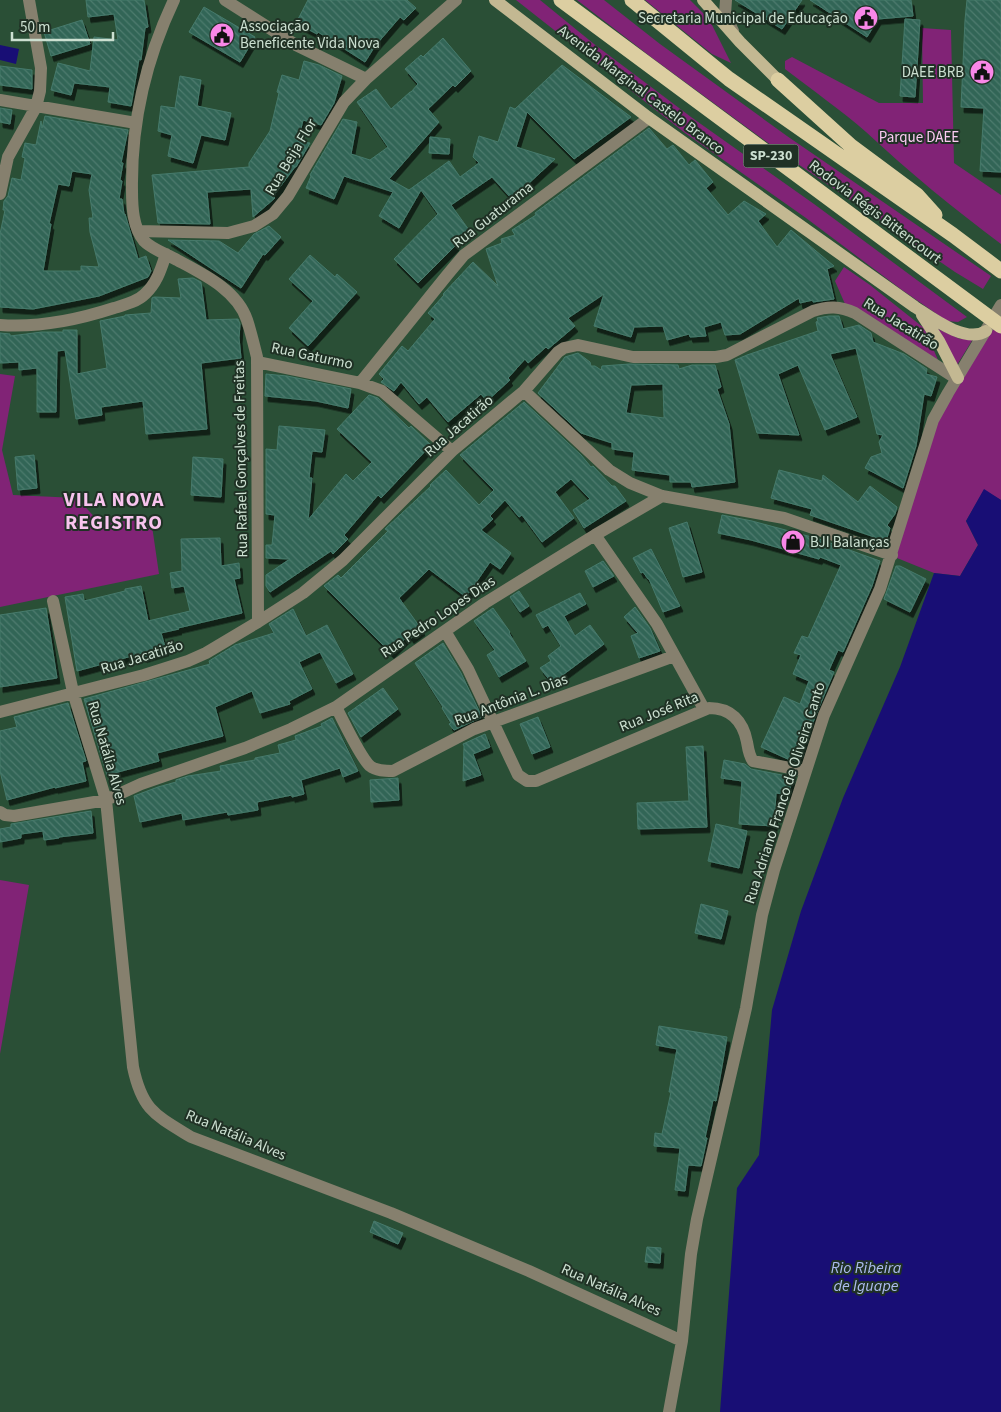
<svg xmlns="http://www.w3.org/2000/svg" width="1001" height="1412" viewBox="0 0 1001 1412" font-family="'Source Sans 3',sans-serif">
  <style>
    .green { fill: #812376 }
    .water { fill: #180e75 }
    .building { fill: url(#building-back-hatch); stroke: #467a6b; fill-rule: evenodd; filter: url(#shadow) }
    .lines { fill: none; stroke-linecap: round; stroke-linejoin: round }
    .minor { stroke: #86806e; stroke-width: 12 }
    .major { stroke: #c3b892; stroke-width: 12 }
    .highway { stroke: #dccea1; stroke-width: 15 }
    .labels { text-anchor: middle; dominant-baseline: central; stroke-width: 4; stroke-linejoin: round; paint-order: stroke }
    .shield { fill: #203125; stroke: #98ac9d; stroke-width: 1 }
    .shield-label { font-size: 14px; font-weight: bold; fill: #cce0d1 }
    .poi-label { font-size: 15px; fill: #cce0d1; stroke: #203125; text-anchor: end }
    .street-label { font-size: 15px; fill: #cce0d1; stroke: #203125 }
    .park-label { font-size: 15px; fill: #fccbf3; stroke: #203125 }
    .water-label { font-size: 16px; font-style: italic; fill: #adbcf0; stroke: #203125 }
    .district-label { font-size: 20px; font-weight: bold; letter-spacing: 1px; fill: #f8c4ee; stroke: #203125 }
  </style>
  <defs>
    <pattern id="building-back-hatch" width="6" height="6" patternUnits="userSpaceOnUse" patternTransform="scale(1.25)"><rect width="6" height="6" fill="#316557"/><path d="M-1 5l2 2M0 0l6 6M5-1l2 2" fill="none" stroke="#4e7b6e"/></pattern>
    <filter id="shadow"><feDropShadow dx="3" dy="5.5" stdDeviation="0" flood-color="#0009"/></filter>
  </defs>
  <rect width="100%" height="100%" fill="#2a4f36"/>
  <path class="green" d="M516,0h24l54,44 97,73 123,87 153,113 -9,5 -11,-1 -45,-31 -96,-72 -121,-85z
    M577,0h27l56,44 127,92 204,140 -8,13 -28,-17 -176,-121 -128,-94z
    M645,0h45l19,19 22,44 -19,-9z
    M922,28l29,2 3,133 47,32v49c-47,-35 -92,-72 -135,-112 -25,-22 -54,-42 -81,-63v-8l7,-4 87,46h44z
    M844,267l26,18 54,43 14,32 -93,-56 -10,-23z
    M1001,307v193l-17,-10 -18,31 12,24 -18,31 -26,-3 -42,-17 42,-135z
    M938,329l22,10h13l-16,26z
    M0,374l15,2 -13,74 11,45 64,3 23,25 51,-4 8,55 -159,33z
    M0,880l29,5 -29,169z"/>
  <path class="water" d="M0,45l19,4 -3,15 -16,-4z
    M984,489l17,11v912h-281l17,-224 22,-33 13,-145 29,-99 42,-113 57,-131 34,-94 26,3 18,-31 -12,-24z"/>
  <path class="building" d="M86,0h58l4,27 -3,1 -4,32 -2,-1 -8,47 -23,-4 2,-15 -36,-4 -3,12 -20,-5 7,-27 32,8 4,-34 24,3 -4,-26 -26,3z
    M308,0h99l9,8 -12,12 -4,-3 -25,29 -10,16 -47,-30 -1,2 -21,-11z
    M735,0h67l-20,29z
    M810,0h101l2,16 -35,3 -11,18z
    M967,0h34v172l-21,-1 4,-63 -23,-1 4,-87z
    M204,7l51,30 -15,25 -51,-30z
    M905,19l15,1 -5,77 -15,-1z
    M82,20l8,24 -39,12 -7,-24z
    M443,38l28,33 -16,16 -2,-2 -25,24 11,13 -50,57 20,11 40,-29 11,16 19,-14 -6,-6 6,-21 19,6 12,-35 5,2 47,-44 69,52 -57,42 -47,-47 -11,35 39,12 -41,38h-4l-18,-20 -41,28 18,25 -16,11 3,4 -38,38 -24,-24 44,-45 -17,-24 -22,38 -20,-12 14,-24 -49,-16 -10,23 -28,-11 5,-12 -1,-1 33,-56 14,3 -6,32 19,6 18,-13 -31,-45 19,-13 15,20 19,-17h1l7,-8 -13,-15 16,-14 2,2z
    M304,61l15,4 23,11 -8,27 -13,22 -18,-5 -5,21 12,2 -14,24h-1l-22,29 2,2 -22,19 -2,-28 -44,3 3,32 -52,-1 -6,-48 97,-8v-4l21,-32 9,-38 -2,-1 5,-17 17,5z
    M0,66l32,4v19l-32,-4z
    M180,76l21,4 -4,26 34,7 -6,27 -24,-5 -8,28 -25,-7 4,-21 -14,-4 3,-25 14,2z
    M0,108l12,2 -2,14 -10,-2z
    M45,116l83,14 -7,33h2l-3,17 2,1 -3,18h3l2,15h1l13,45 8,-3 5,15 -3,6 -49,19 -66,13 -33,-2v-73l5,-24h-2l1,-9 4,-5 4,-18 9,2 4,-22 -3,-1 3,-14 11,2 5,-24 1,7zM72,171l20,3 -3,16 4,28h-4l1,14 9,35 -18,-1v5h-38l8,-47h-2l9,-40 11,2z
    M649,128l18,21 6,-4 16,20 6,-5 18,22 -7,6 22,27 16,-14 22,13 -8,7 19,26 14,-17 43,36 -7,3 7,30 -21,3v-2l-13,3 -1,-5 -59,36 -15,1 -4,-13 -17,5 2,9 -16,1 -1,-3 -22,6 -4,-14 -29,1 -3,10 -37,-11 10,-32 -36,24 7,8 -27,23 -2,-2 -18,16 -3,-4 -17,19 2,2 -23,21 -6,-7 -33,28 -21,-25 -8,7 -18,-22 -7,9 -13,-9 3,-3 -5,-5 23,-28 6,5 27,-32 -7,-6 16,-18 -1,-1 30,-32 25,24 -12,-37 16,-6 -1,-4 14,-4 -3,-5 24,-15 -1,-2z
    M430,137l20,2 -1,15 -20,-1z
    M269,226l12,11 -16,18 -2,-1 -22,34 -73,-48 51,1 19,12 16,-19z
    M310,255l25,22 2,-3 20,18 -49,54 -19,-18 24,-27 -24,-22z
    M193,278l8,4 5,38 32,-1 2,5 -1,14 2,20 -40,5 6,66 -61,5 -3,-33 -42,6 1,8 -26,4 -11,-69 -8,1 -1,61h-19v-44l-18,2v-8l-19,1v-30l10,1v2l32,-4h21v-2h14v44l30,-6 -7,-47 25,-5v-1l26,-2 1,-15 2,-1 27,1 -3,-19z
    M829,316h10l4,13 16,-4 12,8 2,9 31,12 23,15 -1,5 11,3 -6,19 -7,-2 -8,52 -13,42 -38,-20 6,-11 11,-4 -3,-11 4,-7 -6,-1 -21,-86 -26,6 27,63 -32,13 -27,-65 -20,9 21,61 -42,-2 -22,-73 12,-5 71,-24 -2,-9 2,-1 -1,-3z
    M578,353l12,9 1,4h4l6,4 1,-4 27,-2 49,1 1,4 13,-4h23l6,22 -4,2 12,35 6,58 -43,5 -1,-5h-21v-7l-38,-5 2,-18 -22,-3v-6l-31,-10 -43,-40 27,-36zM663,384l1,34 -38,-5 5,-28z
    M266,374l21,2 64,13 -3,19 -32,-7 -51,-5z
    M369,395l9,3 31,30 2,-2 20,19 -50,53 -3,-3 -34,40 4,4 -15,15 -2,-3 -61,41 -4,-6v-11l24,-16 -24,-1v-13h6l3,-30 -9,-1v-65l11,1 2,-24 46,4 -3,22 -10,-1 -3,27h3l-4,42 38,-46 7,7 19,-19 -35,-33z
    M524,402l57,53 10,12 2,-1 19,20h3l11,15 -42,27 -11,-18 17,-11 -19,-20 -16,13 19,26 -32,24 -20,-27 -3,2 -14,-17 -15,16 3,3 -12,11 30,23 -11,16 -10,-7 -24,35 -37,-28 -30,29 23,32 -11,8 -2,-3 -18,18 -67,-67 14,-11 3,3 47,-47 -3,-2 46,-43 -1,-1 16,-15 33,35 15,-15 -34,-35z
    M34,455l3,33 -19,2 -3,-33z
    M193,457l30,2 -2,38 -30,-2z
    M779,470l43,11 1,-6 35,27 12,-16 27,21 -2,7 -8,11 3,3 -4,13 -76,-26 2,-6 -41,-11z
    M722,515l30,6 67,18 61,22 -8,25 -29,66 -5,-2 -9,20 5,2 -17,40 -19,49 -8,-1 -29,-13 23,-50 16,7 9,-23 -16,-7 8,-19 -7,-2 8,-17 6,2 33,-73 -21,-8 -1,2 -68,-19 -33,-7z
    M687,522l15,50 -19,5 -14,-49z
    M220,538l1,28 18,-3 1,15 -6,1 8,34 -64,15 1,1 -18,4 5,17 -22,7 -1,-4 -66,18 -12,-74 18,-3 1,7 41,-10v-2l16,-3 7,35 42,-10 -6,-25 -12,2 -2,-15 12,-2 -1,-32z
    M651,549l29,57 -17,6 -14,-33h-1l-5,-7 -2,1 -8,-15z
    M603,561l11,15 -21,11 -8,-16z
    M896,566h4l26,13 -16,33 -26,-13z
    M519,591l10,15 -9,6 -10,-15z
    M580,593l6,11 -22,12 11,20 15,-11 14,19 -52,39 -12,-15 11,-7 -3,-5 13,-10 -13,-21 -5,3 -7,-13z
    M635,607l15,21 10,23 -21,7 -8,-22 7,-3 -14,-16z
    M46,608l11,70 -57,9v-72z
    M493,608l17,24 -1,1 17,28 -27,16 -12,-22 8,-5 -21,-29z
    M293,609l13,27 21,-11 26,49 -17,9 -16,-31 -21,10 13,27 -23,12 1,3 -30,9 -8,-22 -37,16 8,29 -66,17 2,8 -52,14 -23,-76 126,-35 -1,-3 26,-16 39,-12 -5,-9z
    M443,643l18,30 21,44 -28,13 -5,-6 2,-1 -9,-15 1,-1 -28,-44z
    M383,688l15,21 -37,28 -13,-24z
    M68,703l18,58 -4,1 4,19 -31,7v-1l-48,13 -7,-29v-40l17,-4 -3,-10z
    M538,717l12,30 -18,7 -12,-30z
    M332,718l26,53 -15,6 -3,-9 -39,12 3,14 -12,3v-2l-35,7 1,8 -30,5 -1,-3 -44,8 -1,-7 -42,9 -6,-26 24,-9 18,-5v-2l12,-4 33,-5 -1,-5 35,-6v-2l25,-5 -2,-8 18,-5 -1,-4 27,-10 -1,-2z
    M485,734l5,13 -17,7 8,21 -18,6 1,-35 -1,-2z
    M703,746l4,81 -69,2 -1,-26 52,-2 -3,-54z
    M724,760l21,4 6,5 41,8 -3,18 -13,-2 -2,33 -35,-2 3,-43 -21,-3z
    M398,778l1,22 -28,2 -1,-22z
    M91,811l2,22 -34,4v1l-15,2 -1,-9 -22,3v4l-21,4v-13l11,-2v-3z
    M716,824l31,7 -8,37 -31,-7z
    M701,904l27,7 -7,28 -26,-6z
    M659,1026l68,11 -11,64 -3,-1 -8,38h2l-6,28 -13,-1 -3,26 -10,-1 5,-42 -26,-2 1,-13 7,1 9,-42h-2l8,-43 -21,-4z
    M374,1221l29,12 -5,11 -28,-12z
    M647,1247l14,1 -1,15 -15,-1z"/>
  <g class="lines">
    <path class="minor" d="M174,0c-28,59 -43,125 -42,190 0,17 1,38 12,51 9,9 23,13 33,19 26,14 60,30 70,60 4,12 7,25 10,37l1,265
      M225,0l71,45 70,34
      M726,0l-1,14 8,17
      M0,100l136,23
      M0,194l8,-37 28,-50 4,-16 1,-23 -12,-68
      M139,231l89,2 26,-7 19,-12 15,-18 56,-94 22,-23 90,-79
      M0,325c39,3 77,-5 114,-17 10,-3 23,-6 31,-14 12,-11 16,-25 21,-40
      M257,362l103,21 22,8 70,60
      M360,383l88,-109 16,-19 185,-137
      M524,391l85,79 21,13 32,13 122,22 108,37
      M595,535l62,89 47,85
      M53,601l20,91 33,108 27,267c9,43 22,48 58,70l200,76 138,58 153,70
      M445,631l23,38 50,106 9,6h9l173,-73c22,0 34,13 38,34 1,6 2,14 6,19l53,10
      M336,707c7,13 24,50 34,59 6,5 15,5 23,5l81,-42 200,-73
      M0,712l144,-37 44,-14 18,-8 52,-31 45,-29 40,-33 109,-109 72,-60 34,-39 6,-4 14,-3 55,12h83l11,-2 86,-44c15,-5 27,-5 42,2l102,66
      M0,812l5,3 9,1 92,-16 35,-16 104,-36 46,-19 45,-22 149,-104 110,-68 67,-39
      M669,1412l13,-71 9,-87 6,-35 49,-211 16,-93 12,-45 50,-155 56,-126 53,-169 15,-27 53,-88"/>
    <path class="major" d="M495,0l154,118 266,189c17,11 51,37 71,24
      M703,0l37,42 38,38
      M922,315l17,26 19,37"/>
    <path class="highway" d="M561,0l440,326
      M632,0l97,79 224,156 48,36
      M778,80l73,66 66,49 18,20"/>
  </g>
  <defs>
    <symbol id="civic-disc" viewBox="-11 -11 22 22"><circle r="9.5" fill="#f987e8" stroke="#203125"/><path d="M-.6-6.5H3V-4.5H.6V-3L4-1V1h2V6H-6V1h2V-1L-.6-3ZM-1.2 2.5V6h2.4V2.5Z" fill="#111"/></symbol>
    <symbol id="shop-disc" viewBox="-11 -11 22 22"><circle r="9.5" fill="#f987e8" stroke="#203125"/><path d="M-5-2.5h2.3a2.7 3.5 0 0 1 5.4 0H5L5.5 6h-11ZM-1.5-2.5h3a1.5 2.3 0 0 0-3 0Z" fill="#111"/></symbol>
  </defs>
  <g fill-rule="evenodd">
    <use href="#civic-disc" x="852" y="4" width="28" height="28"/>
    <use href="#civic-disc" x="208" y="21" width="28" height="28"/>
    <use href="#civic-disc" x="968" y="58" width="28" height="28"/>
    <use href="#shop-disc" x="779" y="528" width="28" height="28"/>
  </g>
  <g class="labels">
    <rect class="shield" x="743.5" y="144.5" width="55" height="23" rx="4"/>
    <g class="shield-label">
      <text x="771" y="156">SP-230</text>
    </g>
    <g class="poi-label">
      <text x="848" y="18">Secretaria Municipal de Educação</text>
      <text x="240" y="26" text-anchor="start">Associação<tspan x="240" dy="17">Beneficente Vida Nova</tspan></text>
      <text x="964" y="72">DAEE BRB</text>
      <text x="810" y="542" text-anchor="start">BJI Balanças</text>
    </g>
    <g class="street-label">
      <text transform="translate(641 90) rotate(37)">Avenida Marginal Castelo Branco</text>
      <text transform="translate(291 157) rotate(-59)">Rua Beija Flor</text>
      <text transform="translate(875 212) rotate(37)">Rodovia Régis Bittencourt</text>
      <text transform="translate(493 215) rotate(-38)">Rua Guaturama</text>
      <text transform="translate(901 324) rotate(32)">Rua Jacatirão</text>
      <text transform="translate(312 356) rotate(12)">Rua Gaturmo</text>
      <text transform="translate(459 426) rotate(-41)">Rua Jacatirão</text>
      <text transform="translate(241 459) rotate(-91)">Rua Rafael Gonçalves de Freitas</text>
      <text transform="translate(438 617) rotate(-34)">Rua Pedro Lopes Dias</text>
      <text transform="translate(142 657) rotate(-17)">Rua Jacatirão</text>
      <text transform="translate(511 700) rotate(-21)">Rua Antônia L. Dias</text>
      <text transform="translate(659 712) rotate(-22)">Rua José Rita</text>
      <text transform="translate(107 753) rotate(74)">Rua Natália Alves</text>
      <text transform="translate(785 793) rotate(-72)">Rua Adriano Franco de Oliveira Canto</text>
      <text transform="translate(236 1135) rotate(23)">Rua Natália Alves</text>
      <text transform="translate(611 1290) rotate(24)">Rua Natália Alves</text>
    </g>
    <g class="park-label">
      <text x="919" y="137">Parque DAEE</text>
    </g>
    <g class="water-label">
      <text x="866" y="1268">Rio Ribeira<tspan x="866" dy="18">de Iguape</tspan></text>
    </g>
    <g class="district-label">
      <text x="114" y="500">VILA NOVA<tspan x="114" dy="23">REGISTRO</tspan></text>
    </g>
  </g>
  <path d="M12 32v8h101v-8" fill="none" stroke="#cce0d1" stroke-width="2.5"/>
  <text x="20" y="32" font-size="15" fill="#cce0d1" stroke="#203125" stroke-width="4" paint-order="stroke">50 m</text>
</svg>
